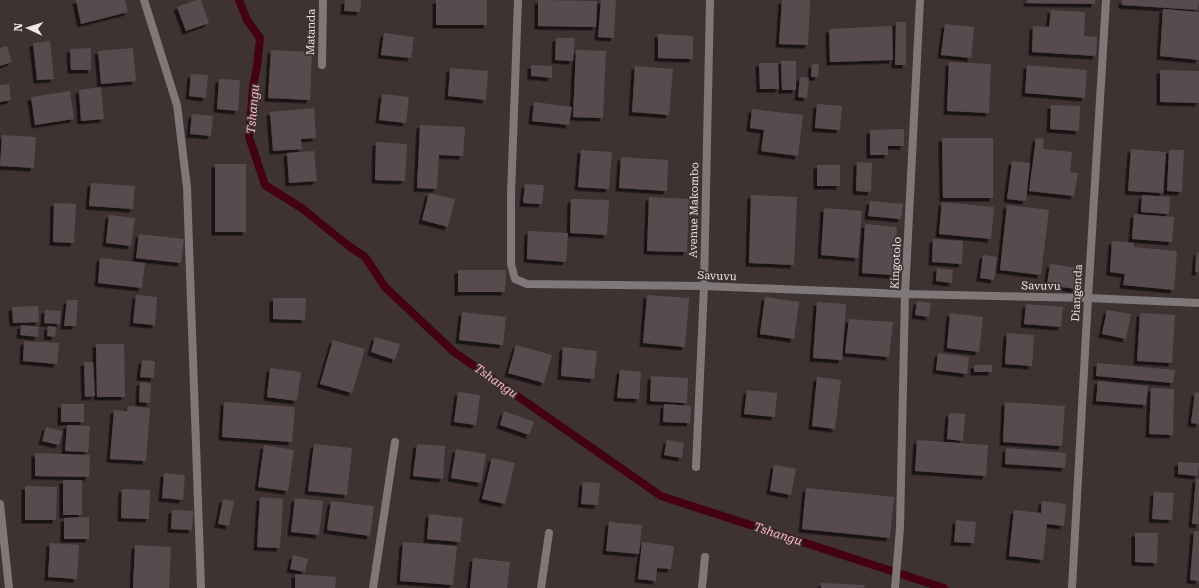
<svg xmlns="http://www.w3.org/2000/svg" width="1199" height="588" viewBox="0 0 1199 588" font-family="'Roboto Serif',serif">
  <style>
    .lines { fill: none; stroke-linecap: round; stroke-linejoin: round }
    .stream { stroke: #440113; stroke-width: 8 }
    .building { fill: #594c4d; filter: url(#shadow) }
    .street { stroke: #7e7878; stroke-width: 8 }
    .labels { text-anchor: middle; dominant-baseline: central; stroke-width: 3.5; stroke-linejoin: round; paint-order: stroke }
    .street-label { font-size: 11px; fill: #efe7e7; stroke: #3e3233 }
    .water-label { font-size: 12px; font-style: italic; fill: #fbbac0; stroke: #3e3233 }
  </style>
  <defs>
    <filter id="shadow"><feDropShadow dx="-3.5" dy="3.5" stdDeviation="0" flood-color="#0009"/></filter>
  </defs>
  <rect width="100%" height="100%" fill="#3e3233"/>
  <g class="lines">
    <path class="stream" d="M239,0l8,20 13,18 -3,28 -4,21 -4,50 16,48 38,24 43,35 19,13 20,30 69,65 207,144 283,92"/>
  </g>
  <path class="building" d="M76,0h49l3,12 -47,12z
    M197,0h4l8,23 -23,8 -9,-24z
    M345,0h16l-1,12 -16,-1z
    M436,0h51v25h-51z
    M538,0l59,1 -1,26 -58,-1z
    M601,0h15l-2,38 -16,-1z
    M782,0h28l-2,45 -29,-1z
    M1027,0h68v4l-68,-1z
    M1122,0h77l-1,10 -76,-5z
    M1163,9l36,3v48l-39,-4z
    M1051,10l34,2 -1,24 13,1 -1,19 -64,-4 1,-26 16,1z
    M896,22h10v43h-11z
    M945,24l29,3 -3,31 -30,-3z
    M892,26l1,34 -63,2 -1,-33z
    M384,33l30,4 -3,21 -30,-3z
    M658,34l35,2v23l-35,-1z
    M556,38h19l-2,23 -18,-1z
    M50,41l4,38 -17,1 -4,-37z
    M7,46l5,16 -12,4v-18z
    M91,48v22h-20l-1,-21z
    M133,48l3,33 -35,3 -3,-33z
    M271,50l41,2 -2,48 -42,-2z
    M576,50l30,1 -3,67 -30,-1z
    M781,61h15v29h-14z
    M949,62l42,2 -2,49 -42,-2z
    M759,63h19l1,26h-19z
    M812,64h7l-1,13h-7z
    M531,65l21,1v12l-21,-2z
    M1027,65l60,5 -2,28 -60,-5z
    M635,66l38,3 -4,46 -37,-3z
    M450,68l38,3 -2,29 -38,-4z
    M1160,70l39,1v32l-39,-1z
    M191,74l17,1 -2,23 -17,-2z
    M800,77l9,1 -2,20 -9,-1z
    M219,79l21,1 -2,31 -21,-2z
    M9,84l2,16 -11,2v-17z
    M101,87l3,32 -23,2 -2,-31z
    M70,91l4,28 -39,6 -4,-28z
    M382,94l27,3 -3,26 -27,-3z
    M534,102l38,5 -3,18 -37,-4z
    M817,104l25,2 -2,24 -25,-2z
    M1051,105l29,1 -1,25 -29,-2z
    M314,108l2,30 -15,1 1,10 -29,2 -3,-39z
    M752,109l51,6 -5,41 -37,-5 3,-21 -14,-2z
    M192,114l21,2 -2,20 -21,-2z
    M420,125l45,2 -2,29 -24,-1 -2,34 -20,-1z
    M904,129v17h-16v9h-18v-25z
    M2,135l34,2 -2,31 -34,-2z
    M942,138h51v60h-50z
    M1036,138l8,1 -1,10 29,3 -2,20 8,1 -4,23 -45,-5z
    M376,142l31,2 -2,37 -30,-1z
    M1131,149l35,3 -3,41 -35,-2z
    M581,150l31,2 -3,37 -31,-2z
    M1169,150h15l-2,42 -15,-1z
    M314,151l3,30 -28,2 -2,-30z
    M621,157l47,3 -1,31 -48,-3z
    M1012,161l18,2 -4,38 -19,-2z
    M857,162l15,1 -1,29 -15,-1z
    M215,164h31v68h-31z
    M817,165h23v21h-23z
    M91,183l44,3 -2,23 -44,-3z
    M525,184l19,1 -2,19 -19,-1z
    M429,193l26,6 -7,28 -26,-7z
    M751,195l46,2 -3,68 -45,-2z
    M1142,195l28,2 -1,17 -28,-2z
    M649,197l40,2 -2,53 -40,-1z
    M571,199l38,1 -2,35 -37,-2z
    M870,201l33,3 -2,15 -33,-3z
    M942,202l52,5 -3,32 -52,-5z
    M54,203l22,1 -2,39 -21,-1z
    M1007,205l42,5 -8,65 -41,-5z
    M824,208l38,3 -4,47 -37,-3z
    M1134,214l40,3 -2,25 -40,-3z
    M109,215l26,3 -4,28 -25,-3z
    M865,224l32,3 -4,48 -31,-2z
    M528,231l40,2 -2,29 -39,-3z
    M139,234l45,5 -3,24 -45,-5z
    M933,239l30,2 -1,23 -30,-2z
    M1112,241l22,2v4l43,4 -3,39 -51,-5 2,-11 -15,-2z
    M1197,252l2,1v19h-4z
    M983,255l14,2 -3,23 -14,-2z
    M100,258l45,5 -3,25 -44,-5z
    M1050,264l29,4 -3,21 -29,-4z
    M937,268l16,2 -1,13 -16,-2z
    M458,270h48l-1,22h-47z
    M136,295l21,2 -2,28 -22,-2z
    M647,295l42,3 -4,49 -42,-4z
    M765,297l34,5 -5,37 -34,-5z
    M273,298h33l-1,22 -32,-1z
    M67,300h11l-2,26h-12z
    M917,301l14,2 -2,14 -14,-2z
    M817,302l29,2 -4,56 -29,-2z
    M1026,304l37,3 -2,20 -37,-3z
    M38,306l1,16 -26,1 -1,-16z
    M45,310l16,1 -1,13 -16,-1z
    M1107,310l24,4 -5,25 -24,-5z
    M462,312l44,5 -3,28 -44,-5z
    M950,313l33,4 -4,35 -32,-4z
    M1140,313l35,2 -3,48 -35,-2z
    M849,319l44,3 -4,35 -44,-4z
    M21,325l18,2 -1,10 -18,-2z
    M48,326l8,1 -1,10 -8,-1z
    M1007,333l27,2 -2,31 -27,-2z
    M375,337l25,7 -5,16 -24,-8z
    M333,340l32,9 -13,44 -32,-9z
    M24,341l35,2 -2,21 -34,-3z
    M96,344h28l1,53h-28z
    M516,345l36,10 -8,28 -36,-10z
    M563,347l34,4 -3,28 -33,-3z
    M938,353l31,4 -2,17 -31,-4z
    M142,360l13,1 -1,17 -14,-1z
    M84,362h9l2,34 -10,1z
    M1097,363l78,7 -2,13 -77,-7z
    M974,365h18v7h-18z
    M270,368l31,4 -4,29 -30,-4z
    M620,370l21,2 -2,27 -22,-1z
    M651,376l37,2 -1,25 -37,-2z
    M817,377l24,3 -6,49 -23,-3z
    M1098,381l50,5 -2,19 -50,-4z
    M140,382l11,1 -1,20 -11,-1z
    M1151,388l23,1 -1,46 -24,-1z
    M747,390l30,3 -2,24 -31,-3z
    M458,392l22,3 -4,30 -22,-3z
    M1195,392l4,1v31l-8,-1z
    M224,402l71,5 -3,35 -70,-5z
    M1005,402l60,4 -3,40 -59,-4z
    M61,404h23v18h-23z
    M664,404l27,2 -1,17 -27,-1z
    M128,406l22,2 -4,53 -36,-2 4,-49 13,1z
    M504,411l30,11 -5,13 -29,-10z
    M949,413l16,1 -2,27 -16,-2z
    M67,425l23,1 -2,26 -23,-1z
    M46,427l17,4 -4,14 -17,-4z
    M667,440l17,3 -2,15 -18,-3z
    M917,440l71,5 -2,31 -71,-5z
    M314,444l38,4 -5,47 -39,-4z
    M417,444l28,2 -2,33 -30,-3z
    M264,445l30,5 -6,41 -30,-4z
    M1006,448l60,5 -1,15 -60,-4z
    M456,449l30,5 -5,29 -30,-5z
    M35,453l55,2 -1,22 -54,-1z
    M492,458l23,5 -10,41 -23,-5z
    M1178,462l21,1 -1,13 -20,-2z
    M774,465l22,4 -5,26 -21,-4z
    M164,473l21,2 -2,25 -21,-2z
    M1196,479h3v45h-7z
    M63,480h19v35h-19z
    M583,482l17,1 -2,22 -17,-1z
    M25,486l32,1 -1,33h-31z
    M806,488l88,9 -4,41 -88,-9z
    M122,489l28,1 -1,29 -28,-1z
    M1154,492l20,1 -2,27 -20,-1z
    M260,497l23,2 -3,49 -23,-1z
    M295,498l28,3 -4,34 -28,-3z
    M223,499l11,2 -5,25 -11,-2z
    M331,501l43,5 -4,30 -43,-6z
    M1042,501l24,3 -2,22 -17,-2 -4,36 -34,-4 5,-46 27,3z
    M172,510l21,1 -1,19 -21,-1z
    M429,514l34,4 -3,24 -33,-3z
    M89,517v22h-25v-21z
    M956,520l20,2 -2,21 -20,-1z
    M609,522l33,3 -3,29 -33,-3z
    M1194,531h5v50l-9,-1z
    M1135,533h23l-1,30 -22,-1z
    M403,542l54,4 -4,39 -53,-4z
    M642,542l32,4 -3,23 -14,-1 -1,13 -18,-2z
    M50,543l29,2 -2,34 -29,-2z
    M135,545l36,2 -2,41h-36z
    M293,555l15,4 -3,13 -15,-3z
    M473,558l37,4 -3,26h-37z
    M295,574l41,3 -1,11h-40z
    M821,583l44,2 -1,3h-43z"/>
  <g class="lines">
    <path class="street" d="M144,0l33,105 10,82 14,401
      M518,0l-7,195v69l4,15 12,5 177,2 201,8 183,4 111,5
      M322,65l1,-65
      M696,467l8,-181 6,-286
      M0,504l9,84
      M373,588l22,-146
      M541,588l8,-55
      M702,588l3,-31
      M895,588l5,-60 5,-234 15,-294
      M1072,588l16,-290 18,-298"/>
  </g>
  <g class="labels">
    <g class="street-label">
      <text transform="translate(311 32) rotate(-89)">Matanda</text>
      <text transform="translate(694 210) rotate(-89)">Avenue Makombo</text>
      <text transform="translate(896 263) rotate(-87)">Kingotolo</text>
      <text transform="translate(717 276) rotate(2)">Savuvu</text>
      <text transform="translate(1041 286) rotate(1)">Savuvu</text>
      <text transform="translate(1077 293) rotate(-87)">Diangenda</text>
    </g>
    <g class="water-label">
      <text transform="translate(253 109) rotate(-85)">Tshangu</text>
      <text transform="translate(496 381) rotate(35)">Tshangu</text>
      <text transform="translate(778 534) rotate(18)">Tshangu</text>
    </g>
  </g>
  <g transform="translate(28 28) rotate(274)" stroke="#3e3233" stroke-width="3" paint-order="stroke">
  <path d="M0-3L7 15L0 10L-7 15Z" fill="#efe7e7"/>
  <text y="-6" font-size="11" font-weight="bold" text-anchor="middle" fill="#efe7e7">N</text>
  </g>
</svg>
